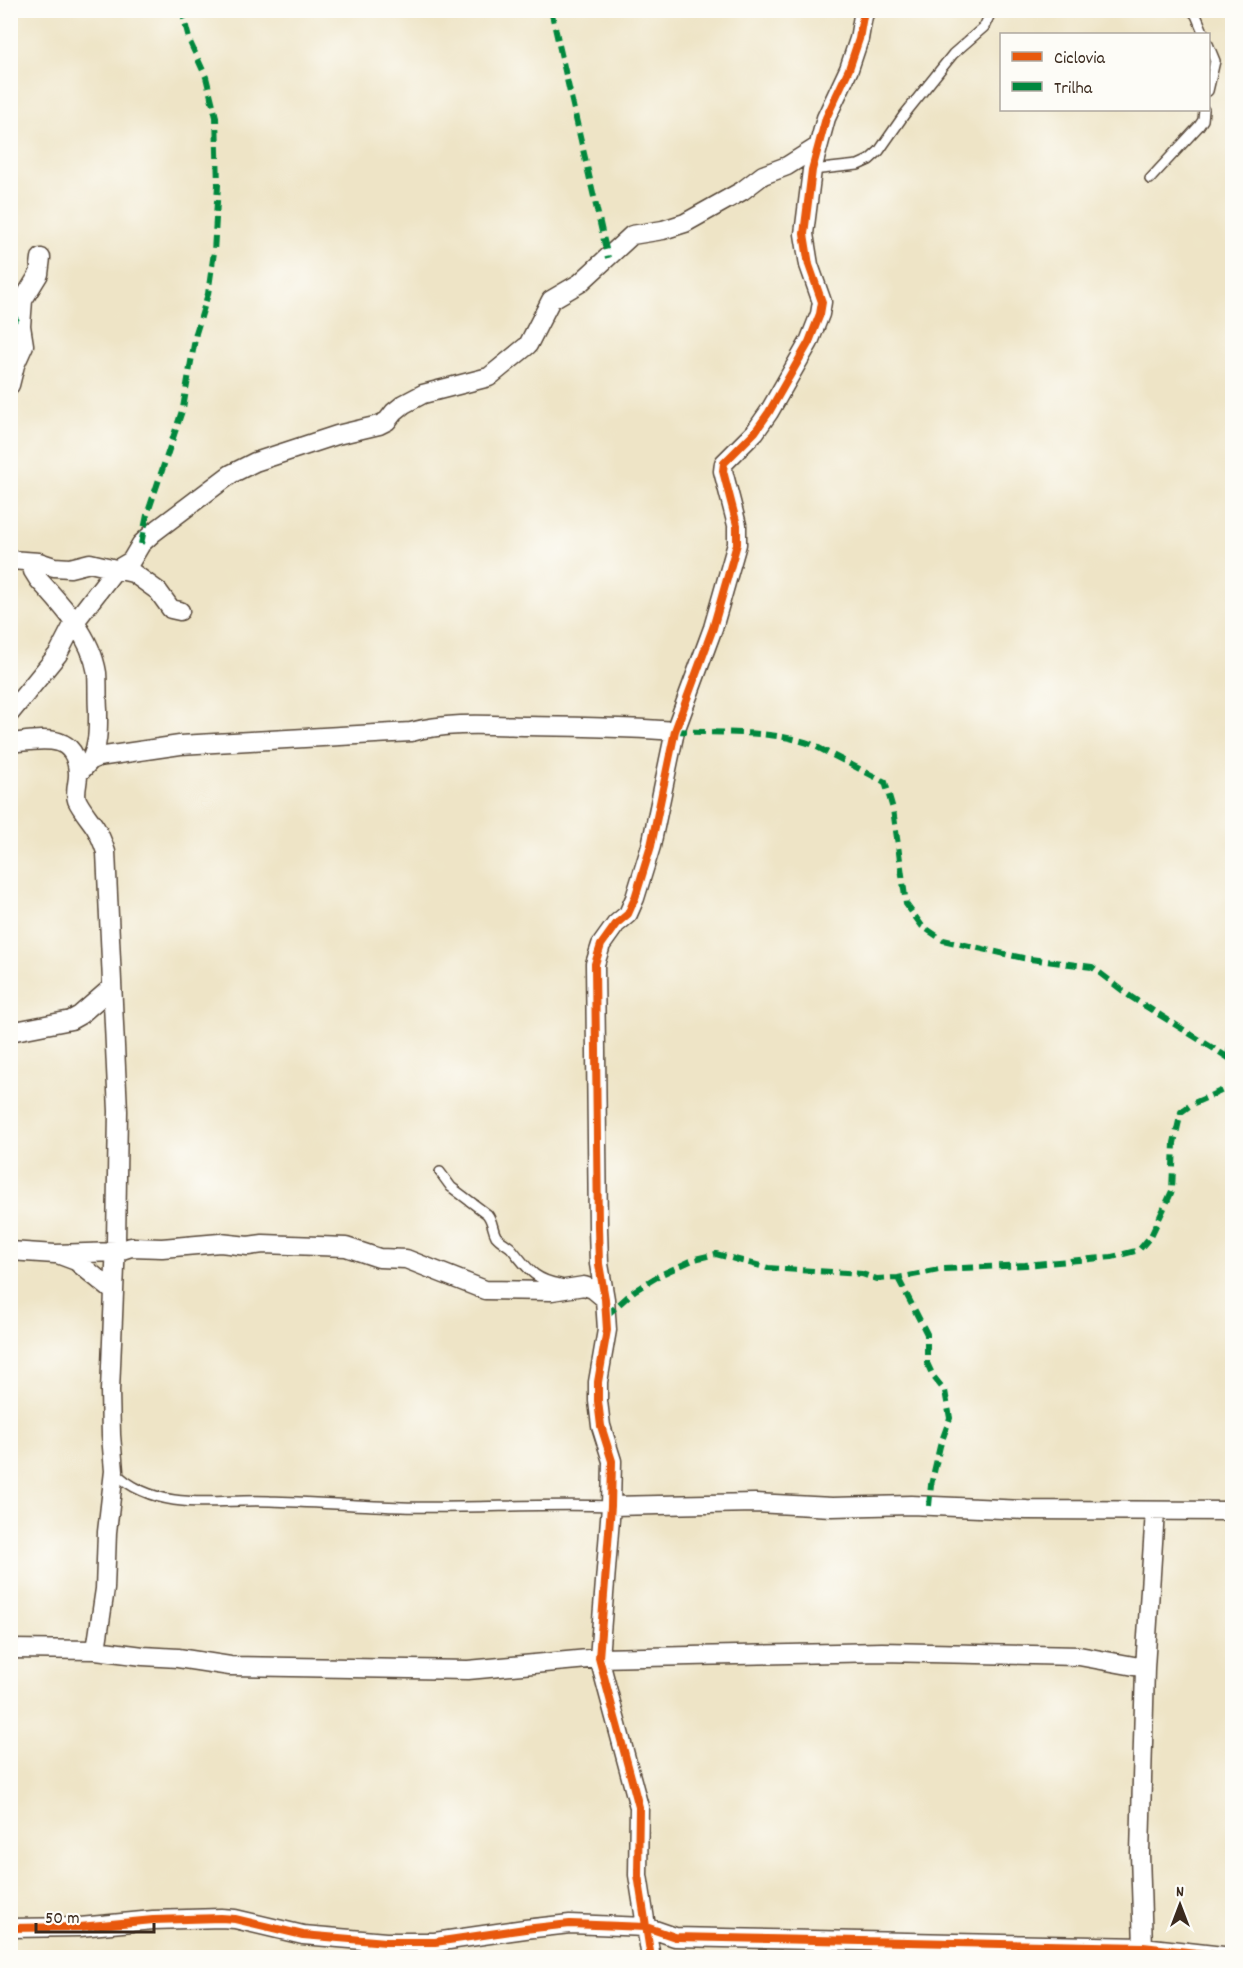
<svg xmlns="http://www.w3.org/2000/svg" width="1243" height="1968" viewBox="0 0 1243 1968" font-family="Dekko,sans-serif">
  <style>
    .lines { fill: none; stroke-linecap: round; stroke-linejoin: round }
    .service-casing { stroke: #564637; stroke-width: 12 }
    .minor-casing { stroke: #564637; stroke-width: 21 }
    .service { stroke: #fff; stroke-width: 9 }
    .minor { stroke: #fff; stroke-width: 18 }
    .quiet { stroke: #00873e; stroke-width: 6; stroke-dasharray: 12 6; stroke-linecap: butt }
    .cycleway-casing { stroke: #fdfcf7; stroke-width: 11 }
    .cycleway { stroke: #e8590c; stroke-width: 8 }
  </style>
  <rect width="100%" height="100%" fill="#fdfcf7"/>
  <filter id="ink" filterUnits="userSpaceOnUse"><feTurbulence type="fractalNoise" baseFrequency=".0167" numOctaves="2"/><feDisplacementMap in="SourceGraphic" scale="12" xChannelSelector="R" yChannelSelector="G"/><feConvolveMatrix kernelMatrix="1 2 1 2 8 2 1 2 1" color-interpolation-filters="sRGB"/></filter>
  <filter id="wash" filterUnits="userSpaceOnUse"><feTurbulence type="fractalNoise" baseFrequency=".008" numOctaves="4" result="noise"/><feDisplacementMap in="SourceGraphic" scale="24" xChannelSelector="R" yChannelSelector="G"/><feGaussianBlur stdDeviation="1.35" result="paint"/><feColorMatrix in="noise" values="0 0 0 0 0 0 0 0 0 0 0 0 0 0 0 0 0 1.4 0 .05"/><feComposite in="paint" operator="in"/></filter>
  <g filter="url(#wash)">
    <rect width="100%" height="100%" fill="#eee4c6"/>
  </g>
  <g filter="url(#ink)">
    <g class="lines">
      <defs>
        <path id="service" d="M1191,10l5,5 8,19
          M1208,44l7,17 -7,30
          M812,170l46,-5 11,-5 10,-9 25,-36 49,-61 31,-27 8,-17
          M1150,179l49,-53 4,-6 1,-10
          M440,1172l11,15 36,27c6,7 5,15 9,22 4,5 11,8 15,12 16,19 22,32 49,36
          M114,1471c15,17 39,26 60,29 32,5 64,-1 96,1 44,1 88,5 132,6 70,2 139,-4 209,-1"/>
        <path id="minor" d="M10,385l5,-20 9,-20 -3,-19 2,-26 16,-26 2,-16
          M10,560l29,2 15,5 16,1 20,-5 43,10 25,18 13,18 9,2
          M32,562l1,9 5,8c24,26 53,57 59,94 1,12 0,25 1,37 0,18 1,33 -7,50
          M10,713l48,-59 16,-31 40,-52 17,-10 10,-17 13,-12 77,-58 24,-12 82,-27 42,-10 8,-4 7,-9 10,-8 19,-10 66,-17 39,-32 23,-45 29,-17 52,-48 31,-5 22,-7 57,-32 21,-16 24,-9 30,-19
          M10,743c31,-3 65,-12 68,29 1,9 -4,19 -1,28 4,9 12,18 18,27 5,8 8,16 11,25l12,259 -2,131 -6,149 1,44 3,36 -7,61 -2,57 -9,61
          M78,774l13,-14 7,-3 82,-12 231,-13c37,-10 77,-7 116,-6 49,1 99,1 148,5
          M10,1032l61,-12 9,-5 31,-27
          M10,1251l45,3 61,-2 15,-5 31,1 58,-5 28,3 15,-2 83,3 33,11 27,1 79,31 67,1 32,-5 9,3 12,10
          M60,1255l16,6 37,30
          M611,1506l144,-3 77,4 79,-2 116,5 205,1
          M10,1649l86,1 47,6 35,2 52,8 238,4 131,-12 283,-6 197,4 66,12
          M10,1928l70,-1 73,-7 68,-2 14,1 68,16 83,7h49l90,-13 45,-5 76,3 29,10 468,10 89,10
          M1143,1947l-3,-93 5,-186 10,-157
          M651,1958l-13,-83 1,-68 -40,-149 12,-152 1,-45 -11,-35 -3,-25v-19l9,-52 -2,-31 -6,-35 -1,-37 -3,-263 6,-19 15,-21 12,-10 7,-16 16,-52 24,-115 38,-103 24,-84v-19l-14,-54 1,-8 31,-31 14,-20 40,-70 11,-28 2,-12 -13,-37 -5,-31 8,-64 14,-52 23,-49 10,-30 4,-23 3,-6"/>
      </defs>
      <use href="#service" class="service-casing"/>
      <use href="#minor" class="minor-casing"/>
      <use href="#service" class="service"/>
      <use href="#minor" class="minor"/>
      <path class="quiet" d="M551,10l57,248
        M10,312l11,14
        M141,544l6,-29 36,-107 13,-75 12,-39 6,-42 4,-67 -2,-68 -10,-40 -16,-35 -6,-23v-9
        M675,731c46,3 92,-2 136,13l74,38 8,27 13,95 16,22 21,14 80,18 69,9 39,30 101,63
        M1229,1053l3,-21
        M898,1278l29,56v29l6,13 12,15 5,27 -10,28 -9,39 -2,21
        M606,1316l28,-25 26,-16 35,-16 21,-5 52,14 94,6 15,5 21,-1 46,-9 81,-4 87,-8 27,-7 12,-14 21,-45 2,-48 7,-31 11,-8 40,-18"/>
      <defs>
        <path id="cycleway" d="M10,1928l70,-1 73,-7 68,-2 14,1 68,16 83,7h49l90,-13 45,-5 76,3 29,10 468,10 89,10
          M651,1958l-13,-83 1,-68 -40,-149 12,-152 1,-45 -11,-35 -3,-25v-19l9,-52 -2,-31 -6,-35 -1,-37 -3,-263 6,-19 15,-21 12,-10 7,-16 16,-52 24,-115 38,-103 24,-84v-19l-14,-54 1,-8 31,-31 14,-20 40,-70 11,-28 2,-12 -13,-37 -5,-31 8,-64 14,-52 23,-49 10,-30 4,-23 3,-6"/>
      </defs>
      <use href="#cycleway" class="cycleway-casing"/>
      <use href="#cycleway" class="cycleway"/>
    </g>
  </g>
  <rect width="1243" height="1968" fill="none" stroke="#fdfcf7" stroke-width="36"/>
  <rect x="1000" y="33" width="210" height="78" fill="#fdfcf7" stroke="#afa8a0" stroke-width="1.5"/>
  <rect x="1012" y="52" width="30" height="9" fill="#e8590c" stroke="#afa8a0" stroke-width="1.5"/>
  <text x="1054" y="63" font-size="18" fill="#3b2a1e">Ciclovia</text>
  <rect x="1012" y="82" width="30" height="9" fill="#00873e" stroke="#afa8a0" stroke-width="1.5"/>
  <text x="1054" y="93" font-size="18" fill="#3b2a1e">Trilha</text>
  <g transform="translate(1180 1905)" stroke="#fdfcf7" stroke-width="4.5" paint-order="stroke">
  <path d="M0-4.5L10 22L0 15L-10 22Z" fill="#3b2a1e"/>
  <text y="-9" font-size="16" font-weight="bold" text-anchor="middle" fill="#3b2a1e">N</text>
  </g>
  <path d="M36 1923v9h118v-9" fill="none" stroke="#3b2a1e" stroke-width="3"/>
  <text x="45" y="1923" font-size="18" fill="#3b2a1e" stroke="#fdfcf7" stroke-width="4.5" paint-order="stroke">50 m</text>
</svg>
